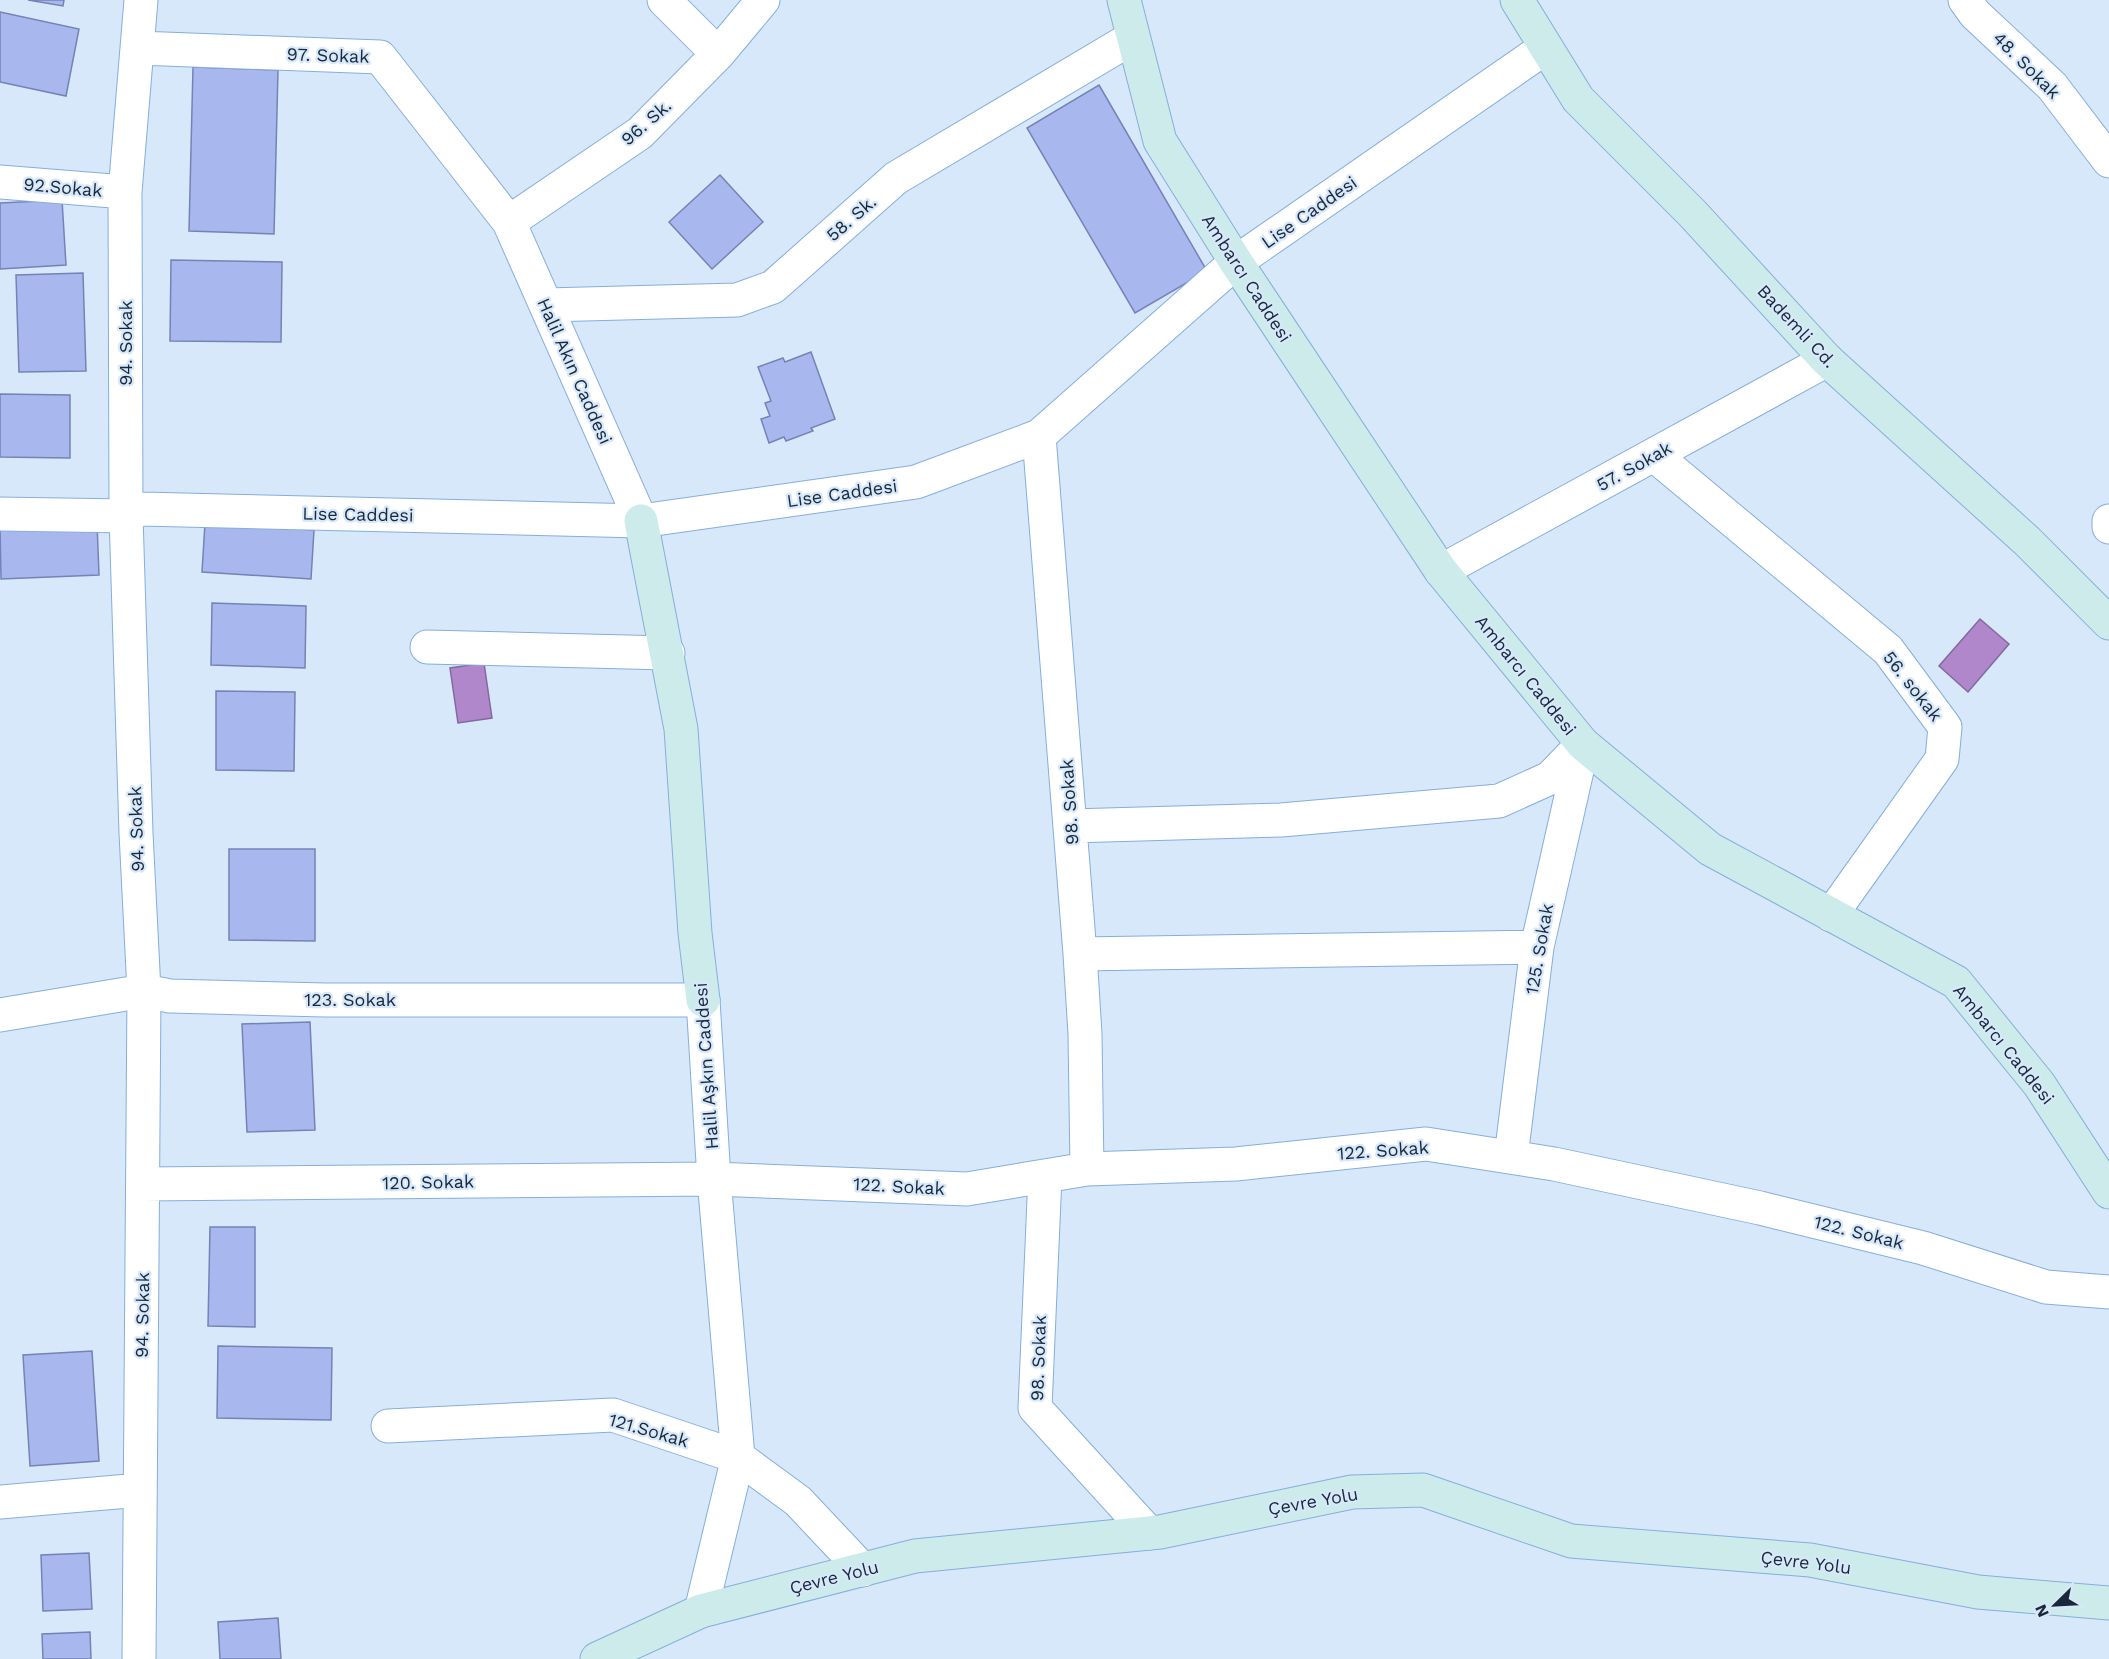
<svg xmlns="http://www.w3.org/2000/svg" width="2109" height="1659" viewBox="0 0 2109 1659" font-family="'Work Sans',sans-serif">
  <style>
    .water { fill: #b087ca; stroke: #826a9f; stroke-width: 1.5 }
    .building { fill: #a8b8ef; stroke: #7482b6; stroke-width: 1.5 }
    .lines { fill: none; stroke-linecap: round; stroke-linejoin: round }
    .street-casing { stroke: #85aedc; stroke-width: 35 }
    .secondary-casing { stroke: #85aedc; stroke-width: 35 }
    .street { stroke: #fff; stroke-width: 33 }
    .secondary { stroke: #ccebea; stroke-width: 33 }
    .labels { text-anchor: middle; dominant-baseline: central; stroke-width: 4.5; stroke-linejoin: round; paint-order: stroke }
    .street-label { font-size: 18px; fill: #18283a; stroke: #d7e8fb }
  </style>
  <rect width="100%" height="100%" fill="#d7e8fb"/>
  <path class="water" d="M1980,619l29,25 -41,48 -29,-26z
    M484,663l8,55 -34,5 -8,-55z"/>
  <path class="building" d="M28,0h36l-1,6z
    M0,12l79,17 -13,67 -66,-14z
    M193,67l85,3 -4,164 -85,-3z
    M1099,85l108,186 -72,42 -108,-185z
    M720,175l43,47 -51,47 -43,-47z
    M62,200l4,65 -66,4v-66z
    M171,260l111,2 -1,80 -111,-1z
    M83,273l3,98 -67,1 -3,-97z
    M811,352l24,67 -24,9 2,3 -27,10 -2,-4 -15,6 -8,-24 9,-3 -5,-13 6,-2 -13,-34 25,-9 2,4z
    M0,394l70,1v63l-70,-1z
    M97,523l2,52 -98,4 -1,-52z
    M205,523l109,7 -3,49 -109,-7z
    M212,603l94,3 -1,62 -94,-3z
    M216,691l79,1 -1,79 -78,-1z
    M229,849h86v92l-86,-1z
    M310,1022l5,108 -68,2 -5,-108z
    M210,1227h45v100l-47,-1z
    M218,1346l114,2 -1,72 -114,-2z
    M92,1351l7,110 -69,5 -7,-111z
    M89,1553l3,56 -49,2 -2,-56z
    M278,1618l3,41h-61l-2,-37z
    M90,1632l1,27h-48l-1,-25z"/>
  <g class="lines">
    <defs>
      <path id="street" d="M664,0l54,54
        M1965,0l10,14 77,72 57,75
        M138,48l242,9 129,165 132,299
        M0,182l125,10
        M509,222l131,-89 78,-79 45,-54
        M546,305l191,-5 36,-13 123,-109 236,-140
        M1039,436l41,518 5,80 2,135
        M1654,455l234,195 57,77 -3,32 -111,156
        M0,514l126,2 15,-7 500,12 275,-39 123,-46 197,-174 309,-214
        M2109,521v6
        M1441,571l386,-211
        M427,647l241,6
        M1071,826l210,-6 218,-19 51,-23 33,-34
        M1080,954l457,-7
        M0,1015l144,-24 26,5 155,4h378l11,179 24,278 -37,154
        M1511,1157l26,-210 46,-203
        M1045,1176l-10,232 114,125
        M143,1184l571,-5 253,10 120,-20 149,-5 190,-20 128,20 206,44 163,40 123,39 63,5
        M388,1426l225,-11 125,42 60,44 65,69
        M0,1502l140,-12
        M139,1659l5,-668 -8,-158 -10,-317 -1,-324 16,-192"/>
      <path id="secondary" d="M1124,0l36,141 76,121 205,309 142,173 127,105 246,133 83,102 70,108
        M1517,0l61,99 114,114 135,147 200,181 82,82
        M641,521l40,208 14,204 8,67
        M597,1659l104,-48 214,-55 245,-24 192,-40 71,-2 148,51 239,19 168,32 131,11"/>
    </defs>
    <use href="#street" class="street-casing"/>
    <use href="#secondary" class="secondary-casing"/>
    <use href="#street" class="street"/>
    <use href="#secondary" class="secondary"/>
  </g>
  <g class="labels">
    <g class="street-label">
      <text transform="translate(328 55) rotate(2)">97. Sokak</text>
      <text transform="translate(2027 65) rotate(45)">48. Sokak</text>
      <text transform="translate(646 122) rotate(-41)">96. Sk.</text>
      <text transform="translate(63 187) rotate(5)">92.Sokak</text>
      <text transform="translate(1309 212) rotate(-35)">Lise Caddesi</text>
      <text transform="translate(851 218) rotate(-41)">58. Sk.</text>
      <text transform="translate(1247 278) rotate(57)">Ambarcı Caddesi</text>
      <text transform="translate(1797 326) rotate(47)">Bademli Cd.</text>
      <text transform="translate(125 343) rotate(-90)">94. Sokak</text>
      <text transform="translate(575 371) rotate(66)">Halil Akın Caddesi</text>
      <text transform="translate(1634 466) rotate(-29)">57. Sokak</text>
      <text transform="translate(842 493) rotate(-8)">Lise Caddesi</text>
      <text transform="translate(358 514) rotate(1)">Lise Caddesi</text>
      <text transform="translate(1526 675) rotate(51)">Ambarcı Caddesi</text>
      <text transform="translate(1913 686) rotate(52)">56. sokak</text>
      <text transform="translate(1069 802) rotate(-94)">98. Sokak</text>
      <text transform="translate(136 829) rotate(-92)">94. Sokak</text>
      <text transform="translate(1539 949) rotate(-80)">125. Sokak</text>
      <text x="350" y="999">123. Sokak</text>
      <text transform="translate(2004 1044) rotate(51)">Ambarcı Caddesi</text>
      <text transform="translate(706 1066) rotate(-94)">Halil Aşkın Caddesi</text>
      <text transform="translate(1383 1150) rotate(-4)">122. Sokak</text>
      <text transform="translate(428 1182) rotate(-1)">120. Sokak</text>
      <text transform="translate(899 1186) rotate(3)">122. Sokak</text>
      <text transform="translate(1859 1232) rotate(14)">122. Sokak</text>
      <text transform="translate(142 1315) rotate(-89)">94. Sokak</text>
      <text transform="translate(1038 1358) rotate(-88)">98. Sokak</text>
      <text transform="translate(649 1430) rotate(16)">121.Sokak</text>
      <text transform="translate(1313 1501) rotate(-10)">Çevre Yolu</text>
      <text transform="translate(1806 1562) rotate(7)">Çevre Yolu</text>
      <text transform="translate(834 1577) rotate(-14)">Çevre Yolu</text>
    </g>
  </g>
  <g transform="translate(2055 1605) rotate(246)" stroke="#d7e8fb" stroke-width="4.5" paint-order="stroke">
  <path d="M0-4.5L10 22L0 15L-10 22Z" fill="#18283a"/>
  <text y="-9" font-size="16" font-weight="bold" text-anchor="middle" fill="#18283a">N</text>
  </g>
</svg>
